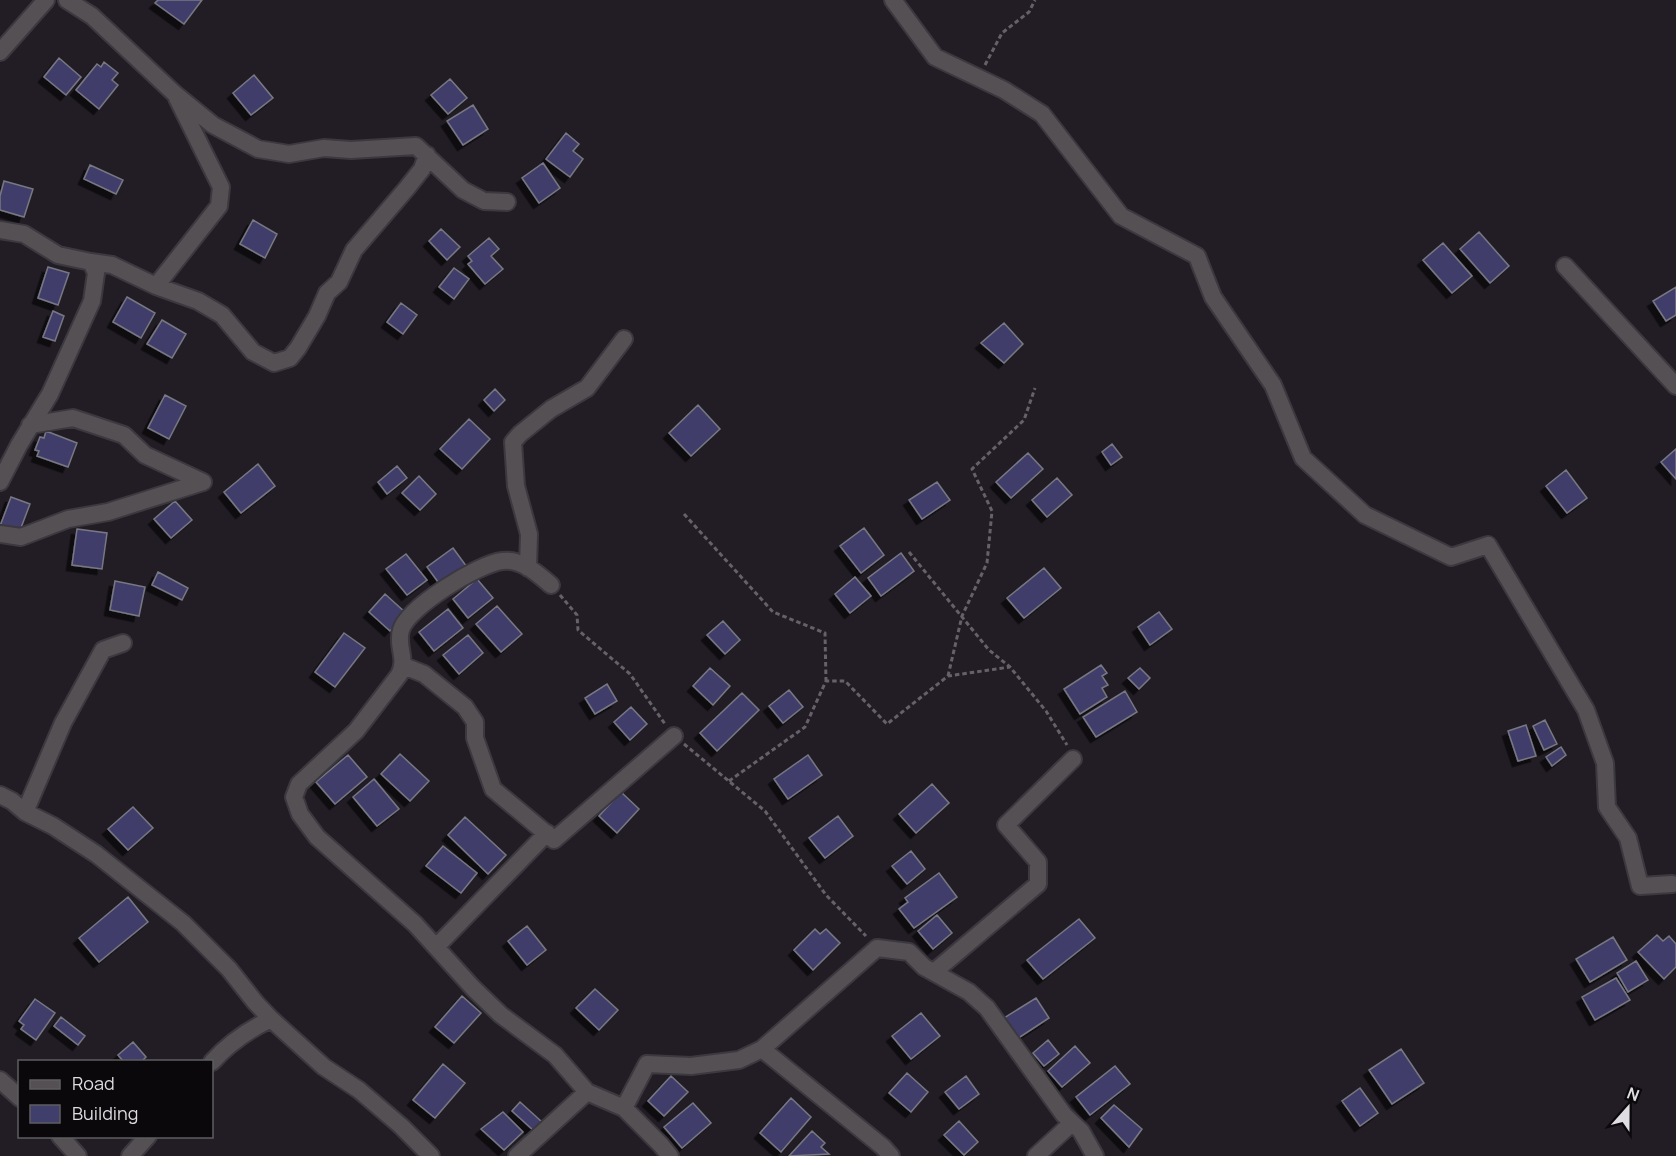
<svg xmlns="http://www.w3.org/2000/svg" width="1676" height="1156" viewBox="0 0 1676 1156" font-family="Manrope,sans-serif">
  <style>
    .building { fill: #403e6a; stroke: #787883; stroke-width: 1.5; filter: url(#shadow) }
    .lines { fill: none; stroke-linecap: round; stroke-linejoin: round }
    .street-casing { stroke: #3c383f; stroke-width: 20 }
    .path { stroke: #666169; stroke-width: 3; stroke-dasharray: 4.5 3; stroke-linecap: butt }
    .street { stroke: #555053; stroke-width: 16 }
  </style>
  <defs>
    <filter id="shadow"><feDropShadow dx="-5.5" dy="5.5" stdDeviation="0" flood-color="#0009"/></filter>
  </defs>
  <rect width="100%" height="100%" fill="#221d25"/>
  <path class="building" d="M158,0h44l-18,24 -29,-21z
    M59,58l22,19 -15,18 -22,-18z
    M104,62l14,11 -6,7 6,5 -19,24 -23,-19 21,-26 4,3z
    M254,75l19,23 -22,17 -18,-22z
    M450,79l17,19 -19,16 -17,-19z
    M473,105l15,24 -25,16 -16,-24z
    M566,133l13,11 -6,7 10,8 -13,18 -24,-18z
    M543,163l17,25 -21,15 -17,-25z
    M90,165l33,15 -7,14 -32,-15z
    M4,181l29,8 -9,28 -24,-7v-14z
    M253,220l24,14 -12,24 -25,-14z
    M441,229l19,18 -13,13 -18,-19z
    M1479,232l30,34 -19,17 -30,-34z
    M489,238l10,11 -8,7 12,13 -18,15 -17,-20 4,-3 -4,-5z
    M1443,243l29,33 -20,17 -29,-33z
    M48,267l21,6 -11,32 -20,-7z
    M454,268l15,11 -15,20 -15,-12z
    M1676,287v28l-10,6 -13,-20z
    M127,297l28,16 -14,25 -28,-16z
    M401,303l16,12 -14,19 -16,-12z
    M53,311l11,5 -9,25 -12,-4z
    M162,320l24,14 -14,24 -25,-14z
    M1004,323l19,21 -19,19 -23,-20z
    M495,389l10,11 -11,11 -10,-11z
    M165,395l21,11 -17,33 -21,-11z
    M698,405l22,24 -29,27 -22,-23z
    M469,419l21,20 -28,30 -22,-20z
    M46,431l31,12 -9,24 -31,-11 2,-5 -4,-1 5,-13 4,1z
    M1112,444l10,13 -11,8 -9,-13z
    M1676,449v30l-15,-17z
    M1028,453l15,16 -32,29 -15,-16z
    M258,464l17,22 -34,27 -17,-21z
    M397,466l10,12 -20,16 -9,-12z
    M1566,470l21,28 -20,15 -21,-27z
    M419,476l17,18 -16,16 -18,-17z
    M1057,478l15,17 -25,22 -15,-17z
    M937,482l13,18 -28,19 -13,-19z
    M11,497l19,7 -11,29 -19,-7z
    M175,501l17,19 -21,18 -17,-19z
    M864,528l20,27 -23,18 -21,-27z
    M77,529l30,4 -5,36 -30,-4z
    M453,548l14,19 -26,19 -14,-19z
    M901,553l13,18 -33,25 -13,-18z
    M406,554l21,26 -20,15 -21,-26z
    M1044,568l17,20 -37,30 -17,-20z
    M158,572l30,16 -6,12 -30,-15z
    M855,577l16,19 -21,17 -15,-19z
    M477,579l16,19 -25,20 -15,-19z
    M115,581l30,6 -6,29 -29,-6z
    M385,594l21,19 -16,18 -21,-19z
    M497,606l25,28 -21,18 -25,-28z
    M448,609l15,19 -29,23 -15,-19z
    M1159,612l13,17 -22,16 -12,-18z
    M723,621l17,19 -15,14 -18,-19z
    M344,633l21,15 -30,39 -20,-15z
    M468,635l15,18 -24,21 -16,-19z
    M1101,665l6,8 -5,3 6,9 -6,3 5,9 -27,17 -16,-25z
    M710,668l20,18 -17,19 -20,-19z
    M1140,668l10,10 -11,11 -11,-11z
    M607,684l10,17 -22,13 -10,-16z
    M789,690l14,17 -20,16 -14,-17z
    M1125,691l12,21 -41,25 -13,-20z
    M742,693l17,17 -42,41 -17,-18z
    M631,707l16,17 -17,16 -16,-18z
    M1545,720l12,24 -13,6 -11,-24z
    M1526,725l10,31 -18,5 -10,-30z
    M1561,747l5,8 -14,11 -6,-9z
    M400,754l29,27 -19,20 -29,-27z
    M348,755l19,22 -32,27 -19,-22z
    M808,755l14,20 -34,24 -14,-20z
    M374,779l25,30 -22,17 -24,-29z
    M932,784l17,19 -33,30 -17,-19z
    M621,792l18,17 -22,24 -18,-17z
    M133,807l20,21 -25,22 -20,-21z
    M838,816l15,20 -28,22 -16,-20z
    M465,817l41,38 -18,19 -40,-39z
    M443,846l34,27 -16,20 -35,-27z
    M911,851l14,18 -18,15 -15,-18z
    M939,873l18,24 -43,31 -15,-19 9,-7 -3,-4z
    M128,897l20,25 -49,40 -20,-24z
    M937,915l15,18 -19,16 -15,-18z
    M1079,919l16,19 -52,41 -16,-19z
    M527,926l19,24 -19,15 -19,-24z
    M815,929l5,5 6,-5 14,14 -27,27 -19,-20z
    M1657,935l6,6 6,-5 7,8v23l-12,12 -26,-27z
    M1613,937l14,23 -37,22 -14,-23z
    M1636,961l12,19 -20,12 -11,-19z
    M1616,978l14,22 -35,20 -13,-23z
    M595,989l23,21 -19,20 -23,-22z
    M462,996l19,17 -27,30 -19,-16z
    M1036,998l13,20 -32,21 -13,-21z
    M35,999l20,14 -19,27 -15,-11 3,-4 -5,-4z
    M921,1013l19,23 -29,23 -19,-23z
    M61,1017l24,19 -7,9 -24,-19z
    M1048,1040l11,14 -15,12 -11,-13z
    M133,1042l13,15 -5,5h-17l-6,-7z
    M1075,1046l15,17 -28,24 -14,-16z
    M1401,1049l23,34 -32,21 -23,-34z
    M443,1064l22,19 -30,35 -22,-18z
    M1115,1066l15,18 -40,31 -14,-18z
    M907,1073l21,19 -17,20 -22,-19z
    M671,1076l17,16 -24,24 -16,-15z
    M966,1076l13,18 -20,15 -14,-17z
    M1360,1088l18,25 -18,13 -18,-25z
    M791,1098l20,19 -30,35 -21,-19z
    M520,1102l22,20 -8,9 -22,-20z
    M693,1103l18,20 -29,25 -18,-21z
    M1114,1105l28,24 -13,18 -28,-29z
    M503,1112l20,20 -19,18 -23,-21z
    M959,1121l19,21 -14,13 -20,-20z
    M812,1131l13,12 -4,4 8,7 -40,2z"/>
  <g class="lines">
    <defs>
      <path id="street" d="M67,0l25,16 83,78 38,31 45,24 31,5 35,-6 27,2 65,-4 47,44 21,11 23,1
        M893,0l42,57 69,33 38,24 79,102 76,40 16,41 60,88 30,73 62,57 86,42 37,-12 98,165 19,53 2,44 21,31 12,48 32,-2
        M0,52l46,-52
        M0,230l24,4 34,21 33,7 5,11 -4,28 -42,93 -31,51 -19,37
        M91,262l21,3 44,21 42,15 24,14 31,37 21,11 16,-5 8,-10 19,-32 10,-23 12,-11 15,-32 53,-62 15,-19 5,-14
        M1565,266l111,120
        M156,286l63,-80 2,-19 -44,-89
        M30,425l43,-7 51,17 21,20 58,27
        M0,534l21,3 47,-18 40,-7 95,-30
        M528,568l1,-34 -13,-48 -3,-44 7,-8 31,-25 36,-21 37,-49
        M551,585c-13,-11 -30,-27 -49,-24 -24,3 -94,46 -101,69 -5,17 7,28 -2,45l-43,56 -57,53 -5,13 6,17 17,23 98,87 58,64 28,27 54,40 32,37 37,16 37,37 9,11
        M404,666l20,8 41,33 10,15v16l18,51 61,51 120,-104
        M0,795l12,6 13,11 28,14 43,28 87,69 46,46 26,33 16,17 53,48 35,23 42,36 30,30
        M25,812l38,-89 40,-73 20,-7
        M436,947l111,-114
        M934,972l104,-88v-22l-32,-37 67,-66
        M762,1049l121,98 8,9
        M212,1062c17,-19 36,-32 59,-43
        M0,1080l20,18
        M624,1108l23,-44 44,2 48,-6 23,-11 115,-101 32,4 15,15 45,25 18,16 77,107 17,16 14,25
        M60,1136l18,20
        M130,1156l18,-20
        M517,1156l70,-64
        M1036,1156l36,-33"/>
    </defs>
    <use href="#street" class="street-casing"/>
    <path class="path" d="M985,65l17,-32 27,-21 6,-12
      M684,514l89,98 52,21 1,48
      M909,552l80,98 21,17 36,44 21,34
      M560,595l17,20 1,15 52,44 35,50
      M948,676l14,-60 25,-53 5,-52 -20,-42 52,-49 11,-32
      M684,744l81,67 61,84 40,41
      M729,781l76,-54 21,-46h19l42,43 61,-48 62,-9"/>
    <use href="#street" class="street"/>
  </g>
  <rect x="18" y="1060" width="195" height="78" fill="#0a080b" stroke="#5f5d61" stroke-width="1.5"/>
  <rect x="30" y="1080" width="30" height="9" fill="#555053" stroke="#5f5d61" stroke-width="1.5"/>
  <text x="72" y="1090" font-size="18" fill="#dfdce2">Road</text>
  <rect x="30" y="1105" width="30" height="18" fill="#403e6a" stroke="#5f5d61" stroke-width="1.5"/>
  <text x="72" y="1120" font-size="18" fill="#dfdce2">Building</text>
  <g transform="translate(1628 1108) rotate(21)" stroke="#0a080b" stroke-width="4.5" paint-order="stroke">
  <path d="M0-4.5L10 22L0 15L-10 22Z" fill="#dfdce2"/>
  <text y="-9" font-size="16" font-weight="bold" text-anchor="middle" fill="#dfdce2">N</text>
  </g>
</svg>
